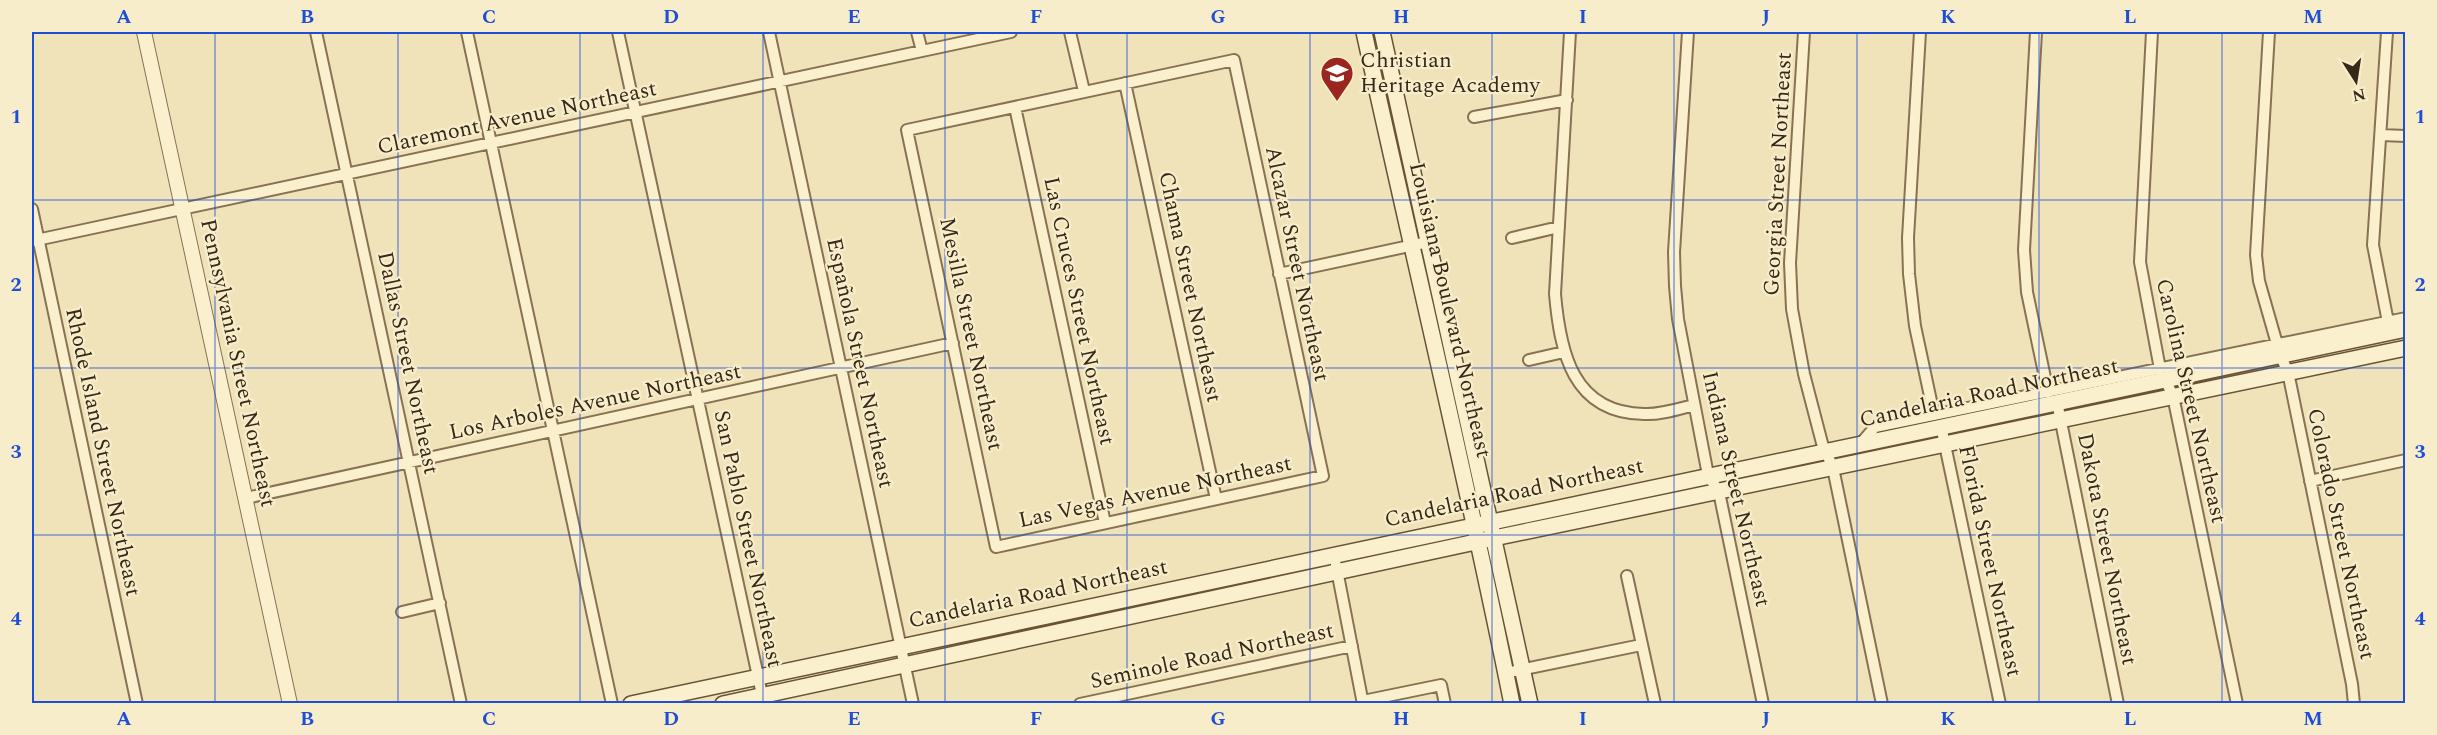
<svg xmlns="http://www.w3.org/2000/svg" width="2437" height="735" viewBox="0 0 2437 735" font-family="Spectral,serif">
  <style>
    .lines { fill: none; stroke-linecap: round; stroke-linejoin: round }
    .minor-casing { stroke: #887253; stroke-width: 14 }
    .tertiary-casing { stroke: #887253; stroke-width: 16 }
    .secondary-casing { stroke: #695337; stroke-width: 18 }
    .minor { stroke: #fbf0cd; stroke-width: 10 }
    .tertiary { stroke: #fbf0cd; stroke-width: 14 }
    .secondary { stroke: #fbf0cd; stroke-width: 15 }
    .grid { fill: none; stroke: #1d4ed8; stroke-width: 1.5; stroke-opacity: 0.55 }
    .labels { text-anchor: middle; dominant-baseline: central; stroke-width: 4.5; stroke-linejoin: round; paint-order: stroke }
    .poi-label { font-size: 22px; fill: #362919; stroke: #f8edca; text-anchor: start }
    .street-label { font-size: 22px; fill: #362919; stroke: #f8edca }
    .neatline { fill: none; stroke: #1d4ed8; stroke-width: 2 }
    .grid-label { font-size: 20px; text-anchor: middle; font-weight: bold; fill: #1d4ed8 }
  </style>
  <rect width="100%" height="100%" fill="#f0e3ba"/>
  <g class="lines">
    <defs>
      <path id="minor" d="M316,32l145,672
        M467,32l145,672
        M618,32l146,672
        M769,32l144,672
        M917,32l5,19
        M1070,32l14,59
        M1570,32l-15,262c5,57 17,119 89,120 16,1 34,-5 50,-9
        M1688,32l-14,220 1,34 3,33 30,156 11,17 44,212
        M1804,32l-14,231 2,46 12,65 18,69 11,25 49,236
        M1920,32l-12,206 1,36 6,52 19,89
        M2036,32l-12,218 3,42 21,100
        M2152,32l-12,230 20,107 13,27 64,308
        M2269,32l-13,223 3,26 18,63
        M2387,32l-14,213 15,77
        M1234,60l89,416 -327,71 -89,-417z
        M1125,83l91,416
        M1015,107l90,416
        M1474,117l93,-17
        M2381,135l25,1
        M32,209l105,495
        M1512,238l47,-11
        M32,241l979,-209
        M1279,274l149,-32
        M2280,355l8,17 64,312 2,20
        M1529,360l35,-8
        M2057,402l61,302
        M1941,426l59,278
        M1862,442l13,-15 531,-109
        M2310,481l96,-21
        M246,498l707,-155
        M1336,565l27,139
        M1627,576l28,128
        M402,612l38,-9
        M1515,671l126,-26
        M1363,701l78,-16 4,19
        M1080,704l272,-58"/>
      <path id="tertiary" d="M144,32l146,672"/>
      <path id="secondary" d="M1364,32c49,224 103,447 148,672
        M1382,32l148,672
        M631,704l1775,-375
        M723,704l771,-166 912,-190"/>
    </defs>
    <use href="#minor" class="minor-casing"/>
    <use href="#tertiary" class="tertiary-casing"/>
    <use href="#secondary" class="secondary-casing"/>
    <use href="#minor" class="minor"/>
    <use href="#tertiary" class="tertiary"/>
    <use href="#secondary" class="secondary"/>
  </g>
  <path class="grid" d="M215,32v672M398,32v672M580,32v672M763,32v672M945,32v672M1127,32v672M1310,32v672M1492,32v672M1674,32v672M1857,32v672M2039,32v672M2222,32v672M32,200h2374M32,368h2374M32,535h2374"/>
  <defs>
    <symbol id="school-pin" viewBox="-11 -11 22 30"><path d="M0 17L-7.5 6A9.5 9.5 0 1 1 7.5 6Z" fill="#9b261f" stroke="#f8edca"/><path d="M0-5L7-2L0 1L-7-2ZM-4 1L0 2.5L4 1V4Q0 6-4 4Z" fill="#fff"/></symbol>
  </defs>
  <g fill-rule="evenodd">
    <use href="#school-pin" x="1318" y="54" width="38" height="52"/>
  </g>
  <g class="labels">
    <g class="poi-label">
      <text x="1360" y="60">Christian<tspan x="1360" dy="25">Heritage Academy</tspan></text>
    </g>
    <g class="street-label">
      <text transform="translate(517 118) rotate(-12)">Claremont Avenue Northeast</text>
      <text transform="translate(1778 174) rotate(-87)">Georgia Street Northeast</text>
      <text transform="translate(1297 264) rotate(78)">Alcazar Street Northeast</text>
      <text transform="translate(1190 287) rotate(78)">Chama Street Northeast</text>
      <text transform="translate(1450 310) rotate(77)">Louisiana Boulevard Northeast</text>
      <text transform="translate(1079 311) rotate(78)">Las Cruces Street Northeast</text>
      <text transform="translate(971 334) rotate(78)">Mesilla Street Northeast</text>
      <text transform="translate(238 363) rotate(78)">Pennsylvania Street Northeast</text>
      <text transform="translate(408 363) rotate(78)">Dallas Street Northeast</text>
      <text transform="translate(860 363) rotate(78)">Española Street Northeast</text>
      <text transform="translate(1989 393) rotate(-12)">Candelaria Road Northeast</text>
      <text transform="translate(2191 401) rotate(77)">Carolina Street Northeast</text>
      <text transform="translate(595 402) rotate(-12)">Los Arboles Avenue Northeast</text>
      <text transform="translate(103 452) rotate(78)">Rhode Island Street Northeast</text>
      <text transform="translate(1736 489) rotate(77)">Indiana Street Northeast</text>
      <text transform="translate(1155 492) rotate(-12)">Las Vegas Avenue Northeast</text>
      <text transform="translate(1514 493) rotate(-12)">Candelaria Road Northeast</text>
      <text transform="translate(2341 534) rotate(78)">Colorado Street Northeast</text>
      <text transform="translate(748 539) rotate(78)">San Pablo Street Northeast</text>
      <text transform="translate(2107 549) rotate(79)">Dakota Street Northeast</text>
      <text transform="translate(1990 561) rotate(78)">Florida Street Northeast</text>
      <text transform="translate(1038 594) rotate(-12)">Candelaria Road Northeast</text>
      <text transform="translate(1212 656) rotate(-12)">Seminole Road Northeast</text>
    </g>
  </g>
  <rect width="2437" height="735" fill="none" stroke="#f8edca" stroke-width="66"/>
  <g transform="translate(2356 81) rotate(168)" stroke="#f8edca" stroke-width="4.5" paint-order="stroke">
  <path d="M0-4.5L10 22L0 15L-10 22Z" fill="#362919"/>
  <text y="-9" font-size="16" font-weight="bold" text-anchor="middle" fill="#362919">N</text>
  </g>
  <rect x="33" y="33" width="2371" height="669" class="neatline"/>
  <g class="grid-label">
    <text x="124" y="23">A</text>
    <text x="307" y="23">B</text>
    <text x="489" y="23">C</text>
    <text x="671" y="23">D</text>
    <text x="854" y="23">E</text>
    <text x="1036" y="23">F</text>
    <text x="1218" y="23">G</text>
    <text x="1401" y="23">H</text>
    <text x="1583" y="23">I</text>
    <text x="1766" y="23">J</text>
    <text x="1948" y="23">K</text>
    <text x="2130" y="23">L</text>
    <text x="2313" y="23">M</text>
    <text x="16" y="123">1</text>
    <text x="2420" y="123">1</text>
    <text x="16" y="291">2</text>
    <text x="2420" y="291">2</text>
    <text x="16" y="458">3</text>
    <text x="2420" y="458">3</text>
    <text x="16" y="625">4</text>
    <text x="2420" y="625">4</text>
    <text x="124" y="725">A</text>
    <text x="307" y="725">B</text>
    <text x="489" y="725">C</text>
    <text x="671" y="725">D</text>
    <text x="854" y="725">E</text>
    <text x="1036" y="725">F</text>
    <text x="1218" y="725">G</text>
    <text x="1401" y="725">H</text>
    <text x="1583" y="725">I</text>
    <text x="1766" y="725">J</text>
    <text x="1948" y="725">K</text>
    <text x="2130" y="725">L</text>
    <text x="2313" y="725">M</text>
  </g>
</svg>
